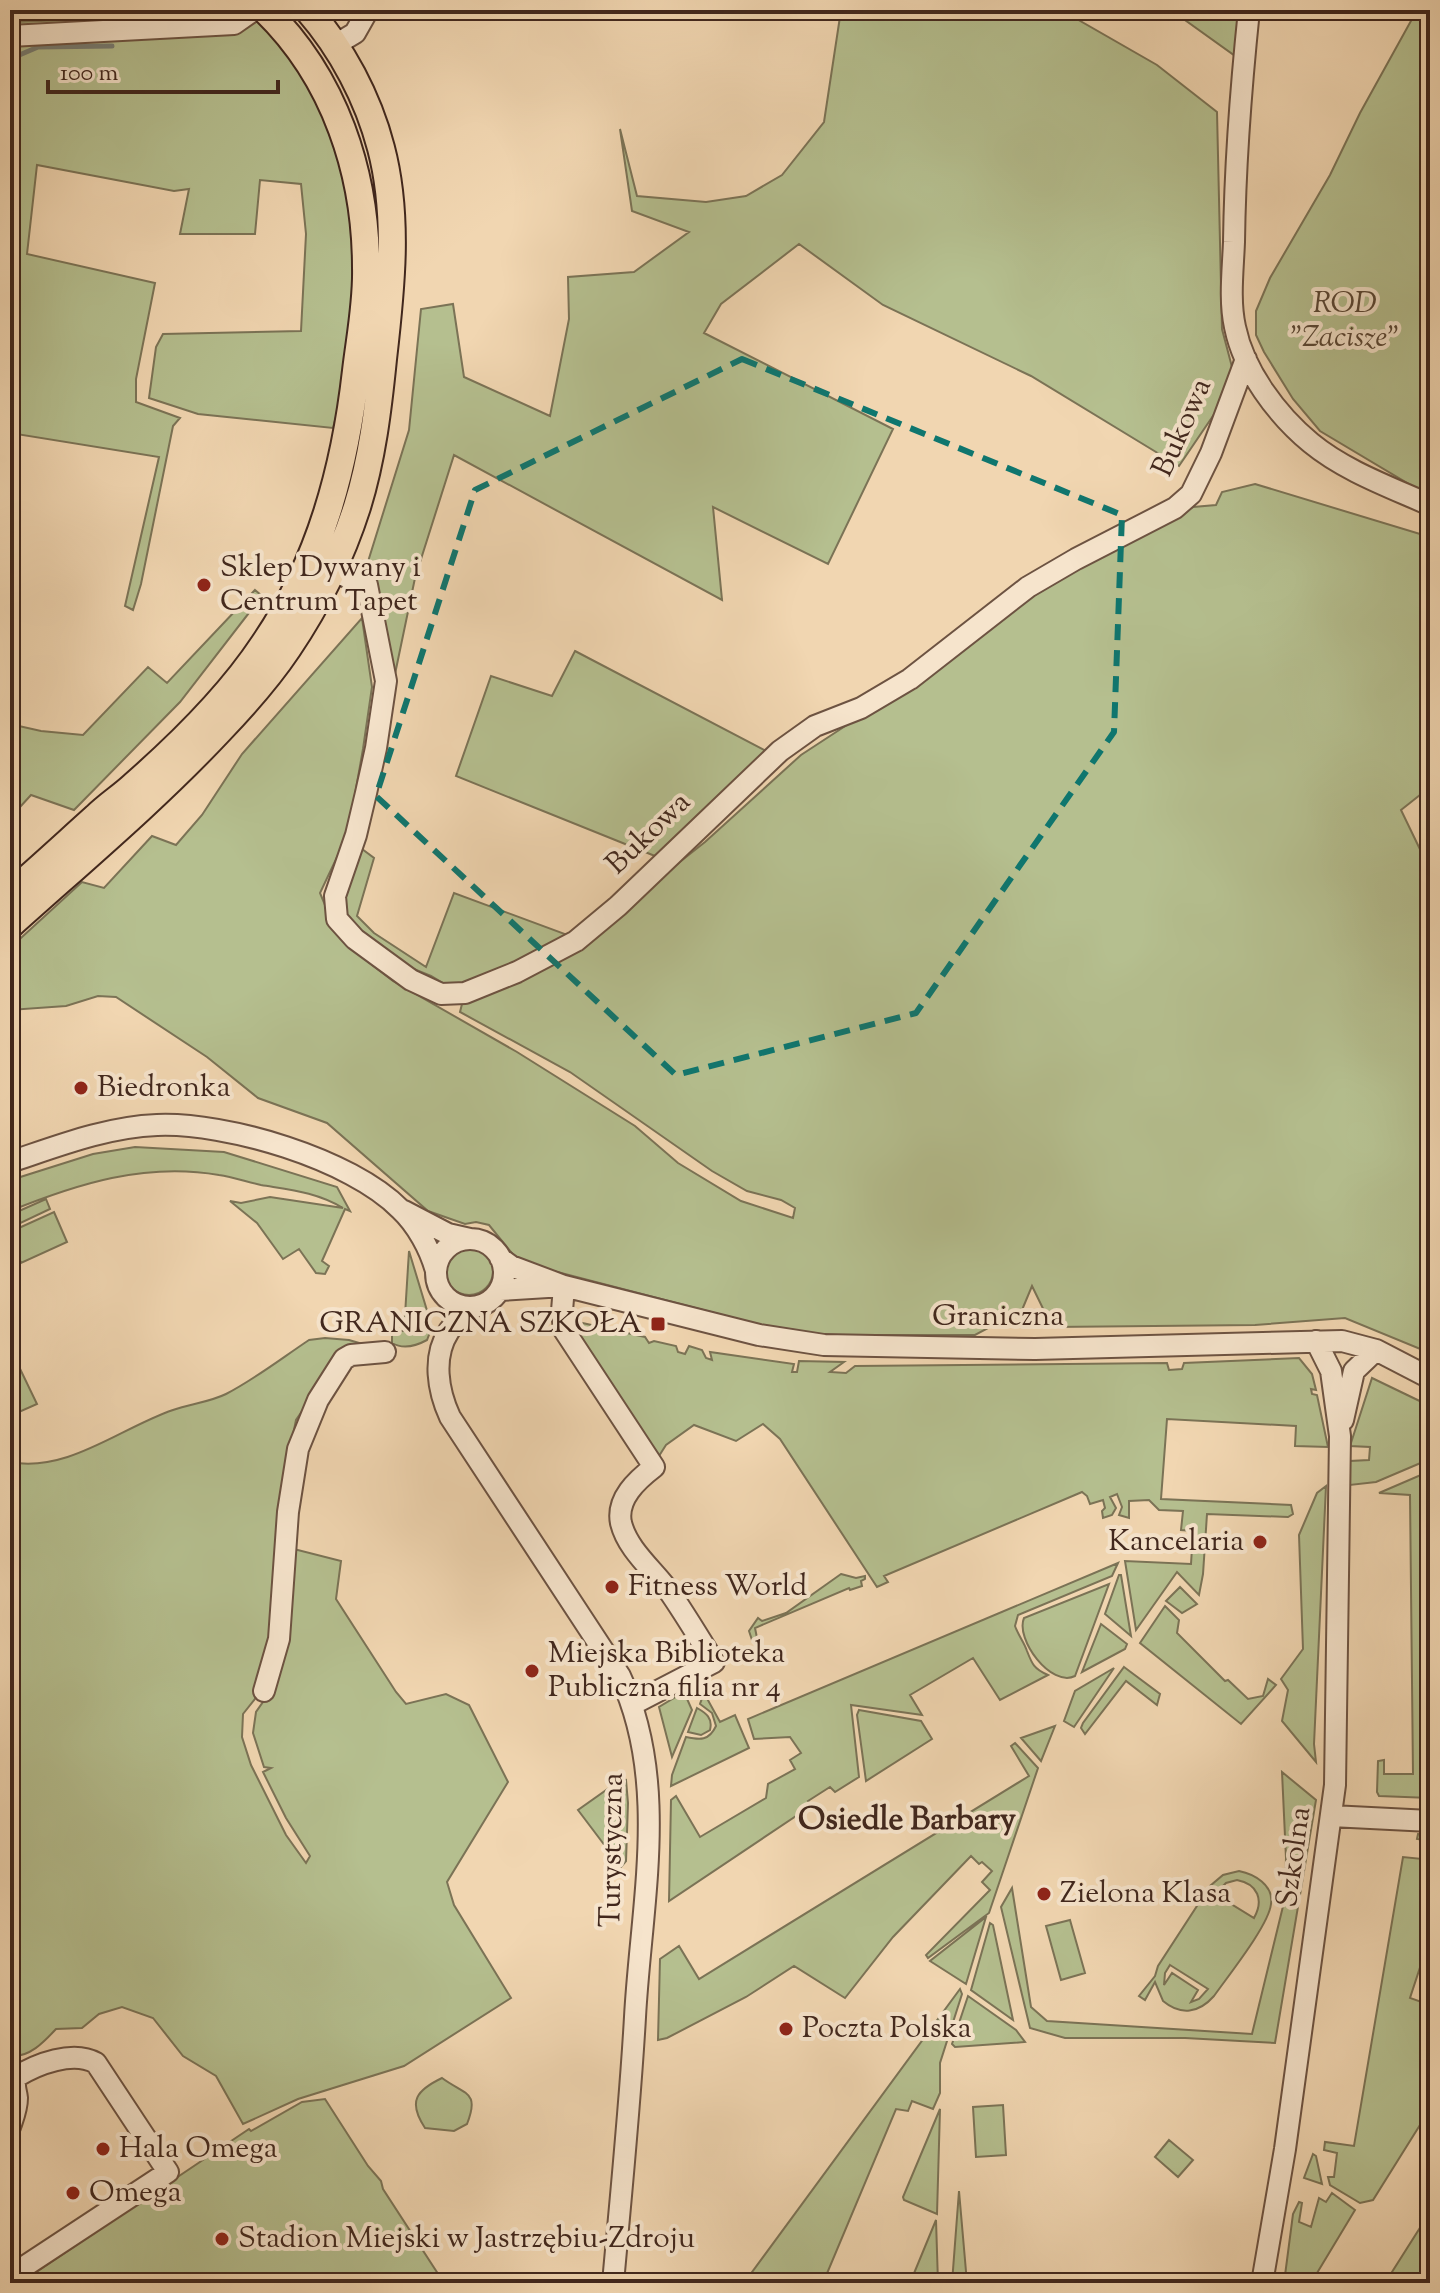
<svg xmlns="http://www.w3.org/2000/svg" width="1440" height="2293" viewBox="0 0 1440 2293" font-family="'Sorts Mill Goudy',serif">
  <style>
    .green { fill: #b5bf8f; stroke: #7b7356; stroke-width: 2; fill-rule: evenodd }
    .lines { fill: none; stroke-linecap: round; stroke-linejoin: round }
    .stream { stroke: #777e76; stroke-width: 5 }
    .minor-casing { stroke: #6d5342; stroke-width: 24 }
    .major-casing { stroke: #41271d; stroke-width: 30 }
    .minor { stroke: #f6e4cc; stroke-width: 20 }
    .major { stroke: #f1d6b1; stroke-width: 26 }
    .marked { fill: none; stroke: #0f766e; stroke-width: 6; stroke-dasharray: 16 10; stroke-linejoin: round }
    .poi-dot { fill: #8f2418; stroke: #f6e4cc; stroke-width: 3 }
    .labels { text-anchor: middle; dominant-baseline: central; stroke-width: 8; stroke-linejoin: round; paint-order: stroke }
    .park-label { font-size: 30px; font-style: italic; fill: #584534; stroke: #f6e4cc }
    .street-label { font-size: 30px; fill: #41271d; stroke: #f6e4cc }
    .poi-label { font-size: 30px; fill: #41271d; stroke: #f6e4cc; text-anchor: start }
    .neighbourhood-label { font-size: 32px; font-weight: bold; fill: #41271d; stroke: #f6e4cc }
  </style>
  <rect width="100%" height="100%" fill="#f1d6b1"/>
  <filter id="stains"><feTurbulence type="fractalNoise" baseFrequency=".0025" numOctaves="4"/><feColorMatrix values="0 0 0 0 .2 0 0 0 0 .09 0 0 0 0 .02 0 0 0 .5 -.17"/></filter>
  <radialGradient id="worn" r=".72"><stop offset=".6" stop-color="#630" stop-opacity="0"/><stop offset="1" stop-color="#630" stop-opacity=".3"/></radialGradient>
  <path class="green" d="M119,10h134l51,63 46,92 3,38 -1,100 -13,102 -6,23 -135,-14 -49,-16 7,-51 7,-13 138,-3 5,-97 -5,-50 -41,-4 -5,54h-75l9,-45 -15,2 -137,-26 -10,89 128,29 -19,96v23l44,16 -7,8 -32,158 -8,26 -8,-4 34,-149 -149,-24v-407l2,-4 114,-4z
    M841,10h220l96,55 60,47 5,217 10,38 -13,40 -40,59 -148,-90 -148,-71 -84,-61 -78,60 -17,29 189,96 -65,135 -115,-57 9,93 -268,-145 -39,123 -20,96 -29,-106 43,-138 12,-121 32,-5 11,73 86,39 19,-97 -1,-42 66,-5 55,-40 -57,-21 -12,-82 17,67 69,6 40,-6 36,-21 42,-53z
    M1171,10h69l-2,48z
    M1417,10h13v483l-16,-6 -94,-56 -27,-32 -29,-47 -8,-17v-24l14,-33 60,-103 30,-62z
    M1255,484l175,53v250l-29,23 29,60v88l-8,54v147h8v81l-8,8 8,36v69l-85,-35 -90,7 -203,2 -20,-41 -10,24 -47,25h-151l-48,-6 -257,-67 -30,-37 -13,-3 -11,2 -37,-13 -101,-88 -69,-25 -51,-41 -91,-60 -18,-1 -32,10 -56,4v-62l72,-66 22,6 48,-52 24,9 26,-30 40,-61 120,-136 10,69 -9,62 -15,85 -28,59 10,24 32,40 31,24 124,71 118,74 43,37 63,38 52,17 2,-10 -14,-8 -34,-9 -35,-20 -142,-99 -110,-60 3,-12 89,-37 153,-121 96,-87 136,-89 88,-65 96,-57 72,-37 23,-2 6,-13z
    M255,590l7,6 -82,106 -106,108 -43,-15 -21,23v-94l31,7 42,4 65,-68 19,16z
    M575,651l191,100 -111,105 -199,-80 35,-100 61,20z
    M358,846l16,12 -17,58 17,17 52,34 28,-74 119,44 -103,47 -22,2 -17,-10 -42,-17 -47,-43 1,-37z
    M135,1147l89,5 113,35 13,24 -5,-2 -23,52 7,5 -4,8 -9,-1 -17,-24 -16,10 -26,-36 -27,-22 11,2 29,-6 73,11c-27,-16 -52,-18 -82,-23 -14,-3 -28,-8 -42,-10 -74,-13 -142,9 -209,36v-30l4,-2 79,-25z
    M46,1199l4,10 -40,19v-13z
    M54,1212l13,30 -46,21 -11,-25v-6z
    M445 1271a24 24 0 1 1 48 0a24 24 0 1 1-48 0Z
    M409,1251l23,76 -5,13c-11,6 -23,10 -35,3v-12h12z
    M569,1320l76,17 4,6 5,-2 22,5 2,6 7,2 4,-8 13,4 4,8 6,2 -2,-8 84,12 -2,8h5l2,-11 45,1 -14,10 16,1 9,-7 312,-3 2,7 13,-1 2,-6 115,-5 13,16 4,16 -5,-1 1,5 5,1 11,52 -33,-1 1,-20 -129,-7 -6,80 130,6 2,9 -5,3 -81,-3 -4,60 -4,21 -22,-23 -41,58 -11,-69 66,3 2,-33 -12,-1 2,-19 -24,-1 -10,-10 -20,1v17l-10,-3 3,-8 -5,-13 -7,3 6,11 -4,7 -9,3 -1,-7 3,-3 -2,-8 -13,4 -3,-8 -5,-4 -198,84 4,6 -11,5 -97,-148 -17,-15 -27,17 -42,-16 -28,20 -7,11z
    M325,1338l24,2 24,7 -24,3 -9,7 -44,63 -7,35 -6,55 -8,133 -17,52 -15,19 -1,23 9,28 35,70 20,28 4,-7 -24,-38 -23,-46 8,-4 -7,-1 -11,-34 3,-21 16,-23 11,-32 7,-109 51,13 -5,38 60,93 10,12 40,-10 23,11 39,77 -61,100 7,23 57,93 -107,68 -106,33 -55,25 -27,-48 -33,-20 -30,-38 -31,-11 -23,7 -17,14 -26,1c-12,13 -27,29 -46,27v-594c58,11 110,-34 163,-52 17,-6 37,-8 53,-16 29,-15 56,-36 83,-54z
    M10,1348l27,56 -27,12z
    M1372,1378l58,28v53l-54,23 -26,3v-24l19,-1 1,-13 -20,-1z
    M1430,1471v327l-51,-2 -2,-4 1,-31 6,-1v14h29l-3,-279 -31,-2z
    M1326,1486l-12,258 2,18 -34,-41 6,-31 -7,-11 22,-30 -4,-114 18,-42z
    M1118,1563l-6,13 -94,39 -3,11c3,9 9,16 12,25 5,13 7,18 21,24l-48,25 -27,-42 -63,37 12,20 -71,-10 8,72 -24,15 -5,-5 -22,14 3,5 -142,95 2,-101 5,-4 24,41 66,-39 2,-14 27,-15 -5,-9 11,-7 -11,-16 -36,2 -6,-20z
    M841,1574l15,4 9,-2v3l-4,2 1,5 -12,4 -1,-2 -94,40 2,10 -5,2 -3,-9 9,-13 4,3 24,-8z
    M1119,1575h2l10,61 -26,-22z
    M1109,1584l-34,92c-24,12 -60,-37 -51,-58z
    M1180,1587l17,17 -15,9 -16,-12z
    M1165,1606l14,14 -2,13 48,48 3,-1 20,19 15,-3 5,-17 8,6 -35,39 -101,-81z
    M1101,1624l26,20 -2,5 -43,23z
    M1124,1667l36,27 -3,11 -31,-24 -41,53 -4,-6 2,-5z
    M1114,1668l-40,59 -10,-6 11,-30z
    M684,1692l8,18 -20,47 -13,-50z
    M704,1693l16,29 15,-7 14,33 -78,38 1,-11 14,-38c14,3 23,4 30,-11l-4,-13 -12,-9z
    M697,1708c9,5 16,10 13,22l-9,5 -13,-3z
    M859,1710l62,11 11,18 -66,42 -9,-66z
    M1055,1726l-14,35 -20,-23z
    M1015,1743l23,25 -49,145 -61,45 -2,-3 64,-65 -8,-8 10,-11 -10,-9 -3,2 -8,-8 -78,81 -48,61 -51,-32 -48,31 -79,41 -9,2 2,-81 19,-13 20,33 330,-203 -18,-30z
    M1282,1772l34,28 -41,243 -90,-5h-120l-35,-10 -29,-121 11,-19 19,119 16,14 205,13 33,-136 1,-40z
    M626,1780l2,23 -2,58 -5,6 -43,-57 41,-29z
    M1418,1834l12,1v102l-20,61 20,7v104l-57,91 -13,3 -30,-18 -2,-8h6l3,-24 -13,-3 1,-8 29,4 49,-289 19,2 2,-19 -7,-1z
    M1239,1871c15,3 35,14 32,33 -2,21 -43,72 -57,92 -15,17 -33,20 -51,5l-8,-19 -10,18 -6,-4 16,-20 3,-10 52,-80 13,-11zM1237,1880c21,4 27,20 17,38l-39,-24 11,-11zM1170,1965l38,24 -9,10 -8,3 7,-12 -26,-17 -8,12 1,-12z
    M986,1917l-20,67 -36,-23z
    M1070,1920l15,53 -24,7 -15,-54z
    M990,1923l3,2 20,95 -42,-30z
    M960,1989l2,5 -22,69v30l-7,16 -21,-8 -4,10 -12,-2 -73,174h-79z
    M968,1996l48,34 9,12 -70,5 -3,-3z
    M442,2078c23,17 38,13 25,46l-13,7 -29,-3c-18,-27 -8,-38 17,-50z
    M325,2099l43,67 13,15 2,8 61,94h-424l229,-154 2,2 51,-29z
    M1003,2105l3,50 -30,2 -3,-50z
    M940,2109l-3,105 -33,-14 -1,-3z
    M1169,2140l24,20 -15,17 -23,-20z
    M1313,2154l3,2 6,28 -18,-6z
    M959,2191l8,92h-15z
    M1332,2193l23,17 -44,73h-27l9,-69 6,-12 3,1 -3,19 12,5 8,-29 7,4z
    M1430,2212v71h-45z
    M936,2220l2,63h-28z"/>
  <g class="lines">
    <path class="stream" d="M10,59l28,-12 74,-1"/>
    <defs>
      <path id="minor" d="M1249,10c-8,77 -14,155 -15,232 -1,27 -5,58 1,85 9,44 42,88 76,116 34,28 79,44 119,62
        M10,36l224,-12 20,-14
        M335,45l20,-12 13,-23
        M332,571l35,14 19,96 -10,67 -10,45 -10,42 -21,61 2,23 18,20 56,41 30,14 24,-1 52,-21 59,-31 42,-35 162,-155 35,-25 46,-18 49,-29 118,-92 48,-28 99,-51 16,-14 20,-41 35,-94
        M10,1162c48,-16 96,-35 147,-37 69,-3 194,34 243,84 17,16 30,40 36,62
        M404,1211l44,23 22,5
        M436 1273a34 34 0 1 1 68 0a34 34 0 1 1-68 0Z
        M500,1258l11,8 53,20 195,49 65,10 211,4 307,-8 34,9 54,28
        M500,1290l64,-4 -2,25 2,19 90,137c-17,13 -38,32 -33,56 7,28 34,48 50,71 15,22 29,45 43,68l-81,42
        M471,1307c-7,8 -16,15 -22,24 -17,26 -11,60 1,86l170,259c50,106 21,229 15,341 -5,89 -14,177 -22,266
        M1343,1420l11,-49 22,-21
        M264,1691l15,-52 9,-127 10,-63 20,-49 26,-41 7,-4 34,-3
        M1331,1816l99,5
        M10,2127c3,-9 7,-18 7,-29 -1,-9 -4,-12 -1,-21 21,-13 57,-27 80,-14l72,109 -158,104
        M1262,2283l23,-134 50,-364 5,-349 -9,-65 -15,-30"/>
      <path id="major" d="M10,894c29,-25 57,-51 86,-77 11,-11 25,-20 37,-31 48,-42 96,-89 131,-142 56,-82 81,-176 92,-273 4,-34 11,-69 10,-103 0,-95 -31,-190 -101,-258
        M10,925c70,-63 143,-124 208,-193 25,-26 50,-54 70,-84 29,-43 53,-91 69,-141 15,-48 21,-98 26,-148 8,-69 16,-143 -2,-211 -13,-50 -39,-99 -73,-138"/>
    </defs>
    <use href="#minor" class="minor-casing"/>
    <use href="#major" class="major-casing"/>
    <use href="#minor" class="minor"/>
    <use href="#major" class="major"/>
  </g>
  <path class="marked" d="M742,359l380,156 -8,217 -198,281 -240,62 -300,-279 99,-306z"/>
  <g class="poi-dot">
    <circle cx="204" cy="585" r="8"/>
    <circle cx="81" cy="1088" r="8"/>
    <rect x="650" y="1316" width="16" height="16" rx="4"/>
    <circle cx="1260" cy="1542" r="8"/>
    <circle cx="612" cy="1587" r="8"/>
    <circle cx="532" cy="1671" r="8"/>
    <circle cx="1044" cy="1894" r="8"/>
    <circle cx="786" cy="2029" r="8"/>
    <circle cx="103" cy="2149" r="8"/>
    <circle cx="73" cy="2193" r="8"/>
    <circle cx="222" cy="2239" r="8"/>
  </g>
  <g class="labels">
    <g class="park-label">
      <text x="1345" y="304">ROD<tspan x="1345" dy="34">"Zacisze"</tspan></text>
    </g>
    <g class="street-label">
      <text transform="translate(1183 428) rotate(-66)">Bukowa</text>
      <text transform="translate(649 834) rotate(-44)">Bukowa</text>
      <text x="998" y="1317">Graniczna</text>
      <text transform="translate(613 1850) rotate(-89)">Turystyczna</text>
      <text transform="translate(1295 1857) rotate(-82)">Szkolna</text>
    </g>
    <g class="poi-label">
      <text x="220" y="568">Sklep Dywany i<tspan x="220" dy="34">Centrum Tapet</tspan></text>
      <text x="97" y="1088">Biedronka</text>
      <text x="642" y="1324" text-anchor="end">GRANICZNA SZKOŁA</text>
      <text x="1244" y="1542" text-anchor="end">Kancelaria</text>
      <text x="628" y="1587">Fitness World</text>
      <text x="548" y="1654">Miejska Biblioteka<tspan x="548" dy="34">Publiczna filia nr 4</tspan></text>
      <text x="1060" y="1894">Zielona Klasa</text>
      <text x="802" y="2029">Poczta Polska</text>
      <text x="119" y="2149">Hala Omega</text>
      <text x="89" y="2193">Omega</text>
      <text x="238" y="2239">Stadion Miejski w Jastrzębiu-Zdroju</text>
    </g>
    <g class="neighbourhood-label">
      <text x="907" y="1821">Osiedle Barbary</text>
    </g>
  </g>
  <rect width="1440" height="2293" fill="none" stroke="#f1d6b1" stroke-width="40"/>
  <rect x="12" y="12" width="1416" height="2269" fill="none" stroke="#41271d" stroke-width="4"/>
  <rect x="20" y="20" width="1400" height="2253" fill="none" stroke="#41271d" stroke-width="2"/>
  <path d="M48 80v12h230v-12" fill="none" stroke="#41271d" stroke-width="4"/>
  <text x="60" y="80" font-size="24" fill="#41271d" stroke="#f6e4cc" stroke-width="6" paint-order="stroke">100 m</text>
  <rect width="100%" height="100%" filter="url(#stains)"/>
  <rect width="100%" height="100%" fill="url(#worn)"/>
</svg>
